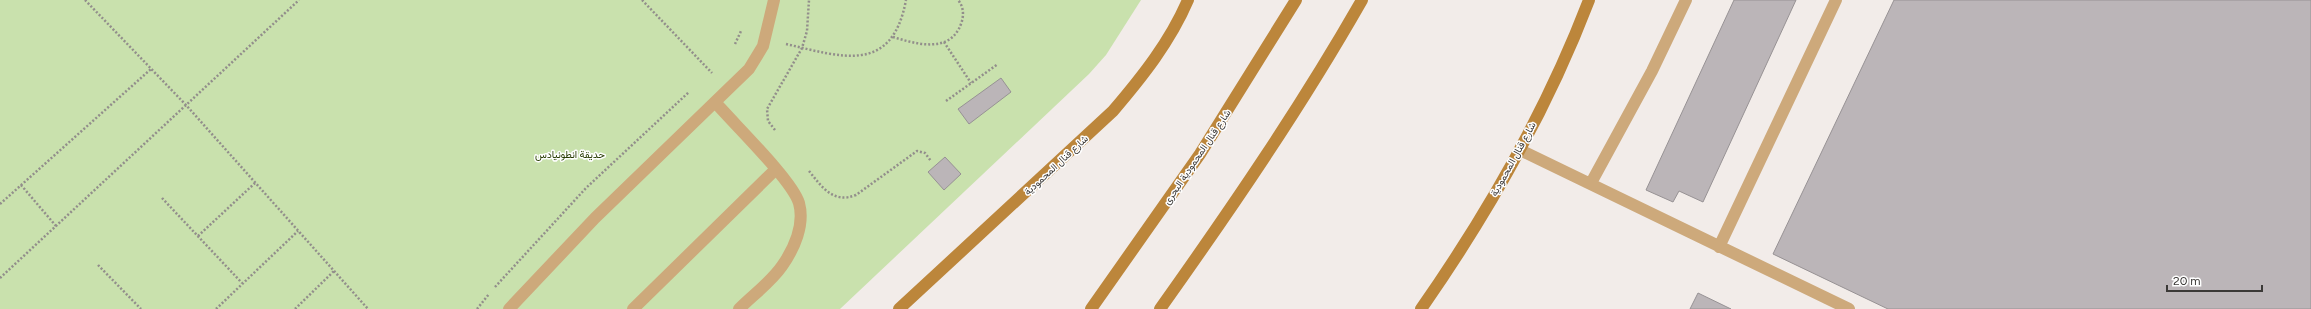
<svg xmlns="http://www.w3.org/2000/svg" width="2311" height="309" viewBox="0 0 2311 309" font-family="Figtree,Vazirmatn,sans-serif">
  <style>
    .green { fill: #c9e1ad }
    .building { fill: #bbb5b8; stroke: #979294 }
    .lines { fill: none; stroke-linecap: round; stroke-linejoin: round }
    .path { stroke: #928e8b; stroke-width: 2.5; stroke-dasharray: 2 2; stroke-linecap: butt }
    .lane { stroke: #cda97b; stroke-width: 12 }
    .secondary { stroke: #bc863b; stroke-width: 12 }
    .labels { text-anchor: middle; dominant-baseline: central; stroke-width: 3; stroke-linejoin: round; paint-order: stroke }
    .park-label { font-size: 10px; fill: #273a02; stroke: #fff }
    .street-label { font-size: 10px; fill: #3b3937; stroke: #fff }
  </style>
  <rect width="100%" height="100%" fill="#f2ece9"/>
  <path class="green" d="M0,0h1141l-35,55 -17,19 -249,235h-840z"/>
  <path class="building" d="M1734,0h62l-93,202 -24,-11 -6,11 -27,-12z
    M1894,0h417v309h-423l-115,-55z
    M1001,78l10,14 -42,32 -11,-15z
    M945,157l16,17 -17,16 -16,-18z
    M1698,293l33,16h-41z"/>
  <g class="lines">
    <path class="path" d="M85,0l101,105 182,204
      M642,0l70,73
      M893,37c23,7 57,17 68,-13 3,-8 3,-17 -3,-24
      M944,42l27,41
      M735,44l6,-13
      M786,44c56,13 106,31 120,-44
      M946,101l52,-37
      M775,130l-7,-9 -1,-12 35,-61 5,-17 2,-31
      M809,171c13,16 24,33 47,24l61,-44 8,2 6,8
      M21,185l35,41
      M162,198l80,85
      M0,204l151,-135
      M198,236l57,-53
      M98,265l43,44
      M0,278l299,-278
      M495,287l91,-99 103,-96
      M216,309l82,-78
      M295,309l39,-38
      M477,309l12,-15"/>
    <path class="lane" d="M716,103c18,21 76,77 83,100 6,22 -5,46 -17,63 -11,16 -29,29 -43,43
      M1520,150l329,159
      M1591,183l61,-112 34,-71
      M1719,247l117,-247
      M509,309l86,-91 154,-149 14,-23 11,-46
      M633,309l142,-139"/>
    <path class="secondary" d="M899,309l214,-198c29,-34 57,-69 75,-111
      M1091,309l109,-155 96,-154
      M1160,309c71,-100 141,-202 202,-309
      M1421,309c67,-96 126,-199 168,-309"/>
  </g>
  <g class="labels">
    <g class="park-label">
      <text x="570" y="154">حديقة انطونيادس</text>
    </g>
    <g class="street-label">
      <text transform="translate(1197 157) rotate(-56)">شارع قنال المحمودية البحرى</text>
      <text transform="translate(1513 159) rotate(-61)">شارع قنال المحمودية</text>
      <text transform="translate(1056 165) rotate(-43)">شارع قنال المحمودية</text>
    </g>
  </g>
  <path d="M2167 285v6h95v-6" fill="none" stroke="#3b3937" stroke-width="2"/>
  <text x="2173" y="285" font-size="12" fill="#3b3937" stroke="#ffffff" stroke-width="3" paint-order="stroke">20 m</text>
</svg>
